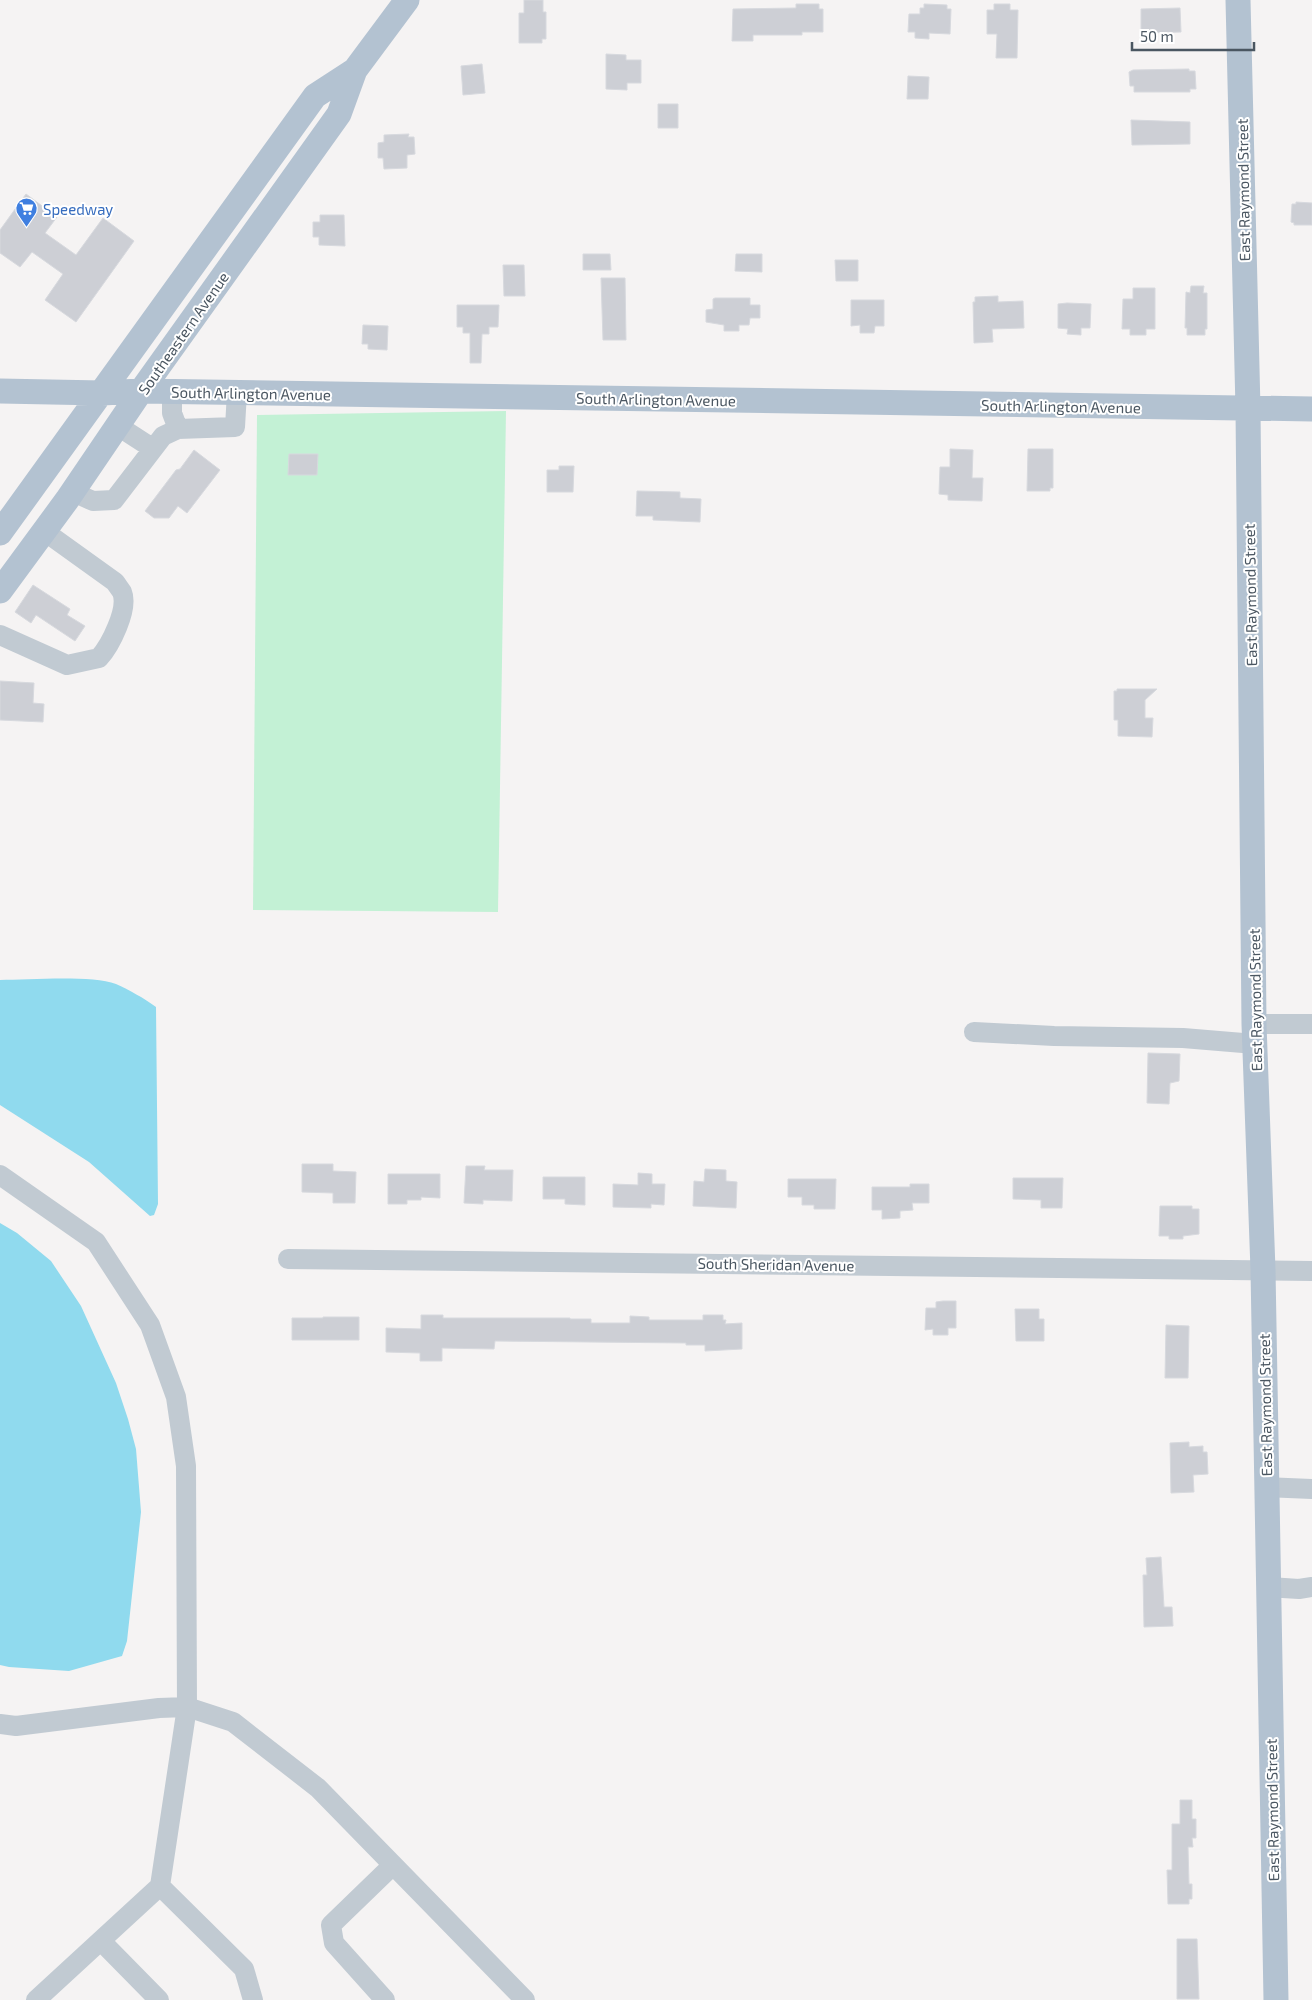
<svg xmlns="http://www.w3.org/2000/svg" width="1312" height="2000" viewBox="0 0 1312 2000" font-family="'Exo 2',sans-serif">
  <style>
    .green { fill: #c3f1d5 }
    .water { fill: #90daee }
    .building { fill: #cdcfd5; stroke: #d7d9de }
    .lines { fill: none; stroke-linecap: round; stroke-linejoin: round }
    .minor { stroke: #c1cad2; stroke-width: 20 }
    .major { stroke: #b3c2d1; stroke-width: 25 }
    .labels { text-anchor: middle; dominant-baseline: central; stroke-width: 4; stroke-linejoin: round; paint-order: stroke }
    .street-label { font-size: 15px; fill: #4a5661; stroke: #fff }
    .shop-label { font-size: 15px; fill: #366cbe; stroke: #fff; text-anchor: start }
  </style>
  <rect width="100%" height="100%" fill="#f5f3f3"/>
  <path class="green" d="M506,411l-8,501 -245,-2 4,-495z"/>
  <path class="water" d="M0,980c29,0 91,-5 116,4 13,6 28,14 40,23l2,197 -4,11 -4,1 -61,-54 -89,-57z
    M0,1223l17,10 34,28 30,45 35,77 12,36 8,30 5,63 -14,129 -5,15 -53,15 -60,-4 -9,-2z"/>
  <path class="building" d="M524,0h19v12h3v27h-4v4h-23v-30h5z
    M796,4h23v5h4v23h-21v3h-49v6h-21l1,-32 63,-1z
    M924,4l23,1v4h4l-1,25 -21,-1v6l-14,-1v-6h-7l1,-18h11v-6h4z
    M994,4h16v6h8l-1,48h-21l1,-24h-10v-24h7z
    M1180,8l1,24 -40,1v-24z
    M606,54l20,1v5h15v23h-14v7l-21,-1z
    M482,64l3,29 -22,2 -2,-29z
    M1189,69v2h6l1,18h-6v3h-56v-6h-4l-1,-14 4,-2z
    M908,76l21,1 -1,22h-21z
    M658,104h20v24h-20z
    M1131,120l59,2v22l-58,1z
    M409,134l-1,3h6l1,17 -8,1v13l-23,1 -1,-11h-5v-15l6,-1v-7z
    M26,194l31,23 -12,16 31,22 27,-37 31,23 -58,81 -31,-22 18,-26 -31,-22 -12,15 -20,-14v-23z
    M1296,202l16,1v22h-18v-2l-3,-1 1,-18h4z
    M320,215h24l1,31 -26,-1v-8h-6v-15h7z
    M583,254h27l1,16h-28z
    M736,254h26v18l-27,-1z
    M835,260h23v21h-22z
    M503,265h21l1,31h-21z
    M601,278h24l1,62h-23z
    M1191,286h13l-1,7h4v36h-2v6h-18v-7h-2l1,-36 4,1z
    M1133,288h22v41h-9v6h-16v-6h-8l1,-30h10z
    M998,296v6l25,-1 1,27 -32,1 1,13 -19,1 -1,-41h2v-5z
    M715,298h35v7h10v13h-10l-1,7h-10v6h-15v-6l-18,-3v-12l7,-1v-10z
    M851,300h33v26h-9l-1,7h-14v-8l-9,1z
    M1067,303l24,1 -1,24h-9v7l-14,-1 1,-5 -10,-1v-24z
    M457,305h42l-1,22h-9v7h-7l-1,29h-11v-30h-7v-6h-6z
    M363,325l25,1 -1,24 -19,-1v-5h-6z
    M950,449l23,1 -1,28h11l-1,23 -34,-1v-5l-9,-1 1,-27h10z
    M1028,449h25v39h-3v3h-23z
    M194,450l26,20 -33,43 -9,-7 -9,12h-15l-9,-7 31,-41 4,-1z
    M289,454h29l-1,21h-29z
    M559,466h15l-1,26h-26v-22h12z
    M637,491l43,1v6l21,1 -1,23 -47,-2v-4h-17z
    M33,585l37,24 -3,6 18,11 -10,15 -39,-26 -5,8 -16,-11z
    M0,681l34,2 -1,20 11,1 -1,18 -43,-2z
    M1117,689h40l-12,11v18h8l-1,19 -34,-1v-16h-4v-29h3z
    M1148,1053l32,1 -1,27 -9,2 -1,21 -22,-1z
    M302,1164h31v7l23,1 -1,31h-22v-10l-31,-1z
    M466,1166h19l-1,4h29l-1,31 -29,-1v4l-19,-1z
    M705,1169l21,1v11l11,1 -1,26 -43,-2 1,-25 10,1z
    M638,1173l14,1v10h13l-1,21 -13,-1v4l-38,-1v-23l25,1z
    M388,1174h52v24l-19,-1v3h-14v4h-19z
    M543,1177h42v28l-20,-1v-5h-22z
    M1013,1178h50l-1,30h-21v-8l-28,-1z
    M788,1179h48l-1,30h-21v-4h-12v-8h-14z
    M910,1184h19v19h-17l1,7 -13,1v7l-18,1v-9h-10v-23h38z
    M1160,1206h32v3h7v25l-16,2v3h-14v-3h-10z
    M943,1301h13v27h-8v7h-15v-6l-8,1 1,-22h10v-6z
    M1015,1309h24v10h5v22h-28z
    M421,1315h22v3h127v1h21v4h39v-7l19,1v3h54v-5h20v5h3l-1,4 17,-1v26l-37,2v-6h-19v-2l-191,-2 -1,8 -52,-1v13h-22v-8l-34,-1v-24l35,1z
    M323,1317h36v23h-67v-22h31z
    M1166,1325l23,1 -1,52h-23z
    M1189,1442v5l14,-1v6h4l1,22 -15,1 1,17 -23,1 -1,-50z
    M1161,1557l3,50h8l1,19 -29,1 -1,-52h4l-1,-17z
    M1180,1800h12v19h4v19h-4l1,9h-5l1,37h3v15h-3v5h-21l-1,-34h5v-46h8z
    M1177,1939h20l2,60h-22z"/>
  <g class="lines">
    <path class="minor" d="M172,391v22l6,16
      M118,426l34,22
      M73,492l20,9 21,-1 49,-64 15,-7 57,-2 2,-35
      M0,635l67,30 32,-7c11,-12 30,-49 23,-66 -2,-3 -5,-7 -7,-10l-71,-51
      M1254,1024h58
      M974,1032l80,4 129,2 72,6
      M0,1175l96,67 54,83 26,72 10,69 1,241 -27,179 -124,114
      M288,1259l1024,12
      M1266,1487l46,2
      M1268,1587l31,2 13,-2
      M0,1724l16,2 143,-18 28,-1 46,15 85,66 207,212
      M160,1886l84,83 9,31
      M101,1941l58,59
      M385,2000l-51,-57 -3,-18 62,-60"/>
    <path class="major" d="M1238,0l10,409 6,615 9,246 13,730
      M0,391l102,2 39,-2 1171,18
      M0,533l315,-437 40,-26
      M0,591l67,-91 74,-109 198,-277 16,-44 52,-70"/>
  </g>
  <defs>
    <symbol id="supermarket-pin" viewBox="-11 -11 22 30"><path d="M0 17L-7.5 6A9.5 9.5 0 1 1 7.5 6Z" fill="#3f7fe0" stroke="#fff"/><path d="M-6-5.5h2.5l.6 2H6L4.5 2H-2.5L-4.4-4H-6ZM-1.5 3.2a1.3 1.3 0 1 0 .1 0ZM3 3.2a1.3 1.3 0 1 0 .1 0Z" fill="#fff"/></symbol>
  </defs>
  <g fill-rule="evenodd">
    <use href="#supermarket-pin" x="14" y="196" width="25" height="34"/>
  </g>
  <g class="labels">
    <g class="street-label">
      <text transform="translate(1243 190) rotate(-91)">East Raymond Street</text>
      <text transform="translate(183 333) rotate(-55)">Southeastern Avenue</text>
      <text transform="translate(251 393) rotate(1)">South Arlington Avenue</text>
      <text transform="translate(656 399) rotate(1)">South Arlington Avenue</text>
      <text transform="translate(1061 406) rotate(1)">South Arlington Avenue</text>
      <text transform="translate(1250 595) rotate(-91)">East Raymond Street</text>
      <text transform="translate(1255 1000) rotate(-91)">East Raymond Street</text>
      <text transform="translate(776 1264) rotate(1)">South Sheridan Avenue</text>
      <text transform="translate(1265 1405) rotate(-91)">East Raymond Street</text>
      <text transform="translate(1272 1810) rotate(-91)">East Raymond Street</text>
    </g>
    <g class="shop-label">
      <text x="43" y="209">Speedway</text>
    </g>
  </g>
  <path d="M1132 42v8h122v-8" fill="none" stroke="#4a5661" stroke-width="2.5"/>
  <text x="1140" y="42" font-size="15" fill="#4a5661" stroke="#ffffff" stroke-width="4" paint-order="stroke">50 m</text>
</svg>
